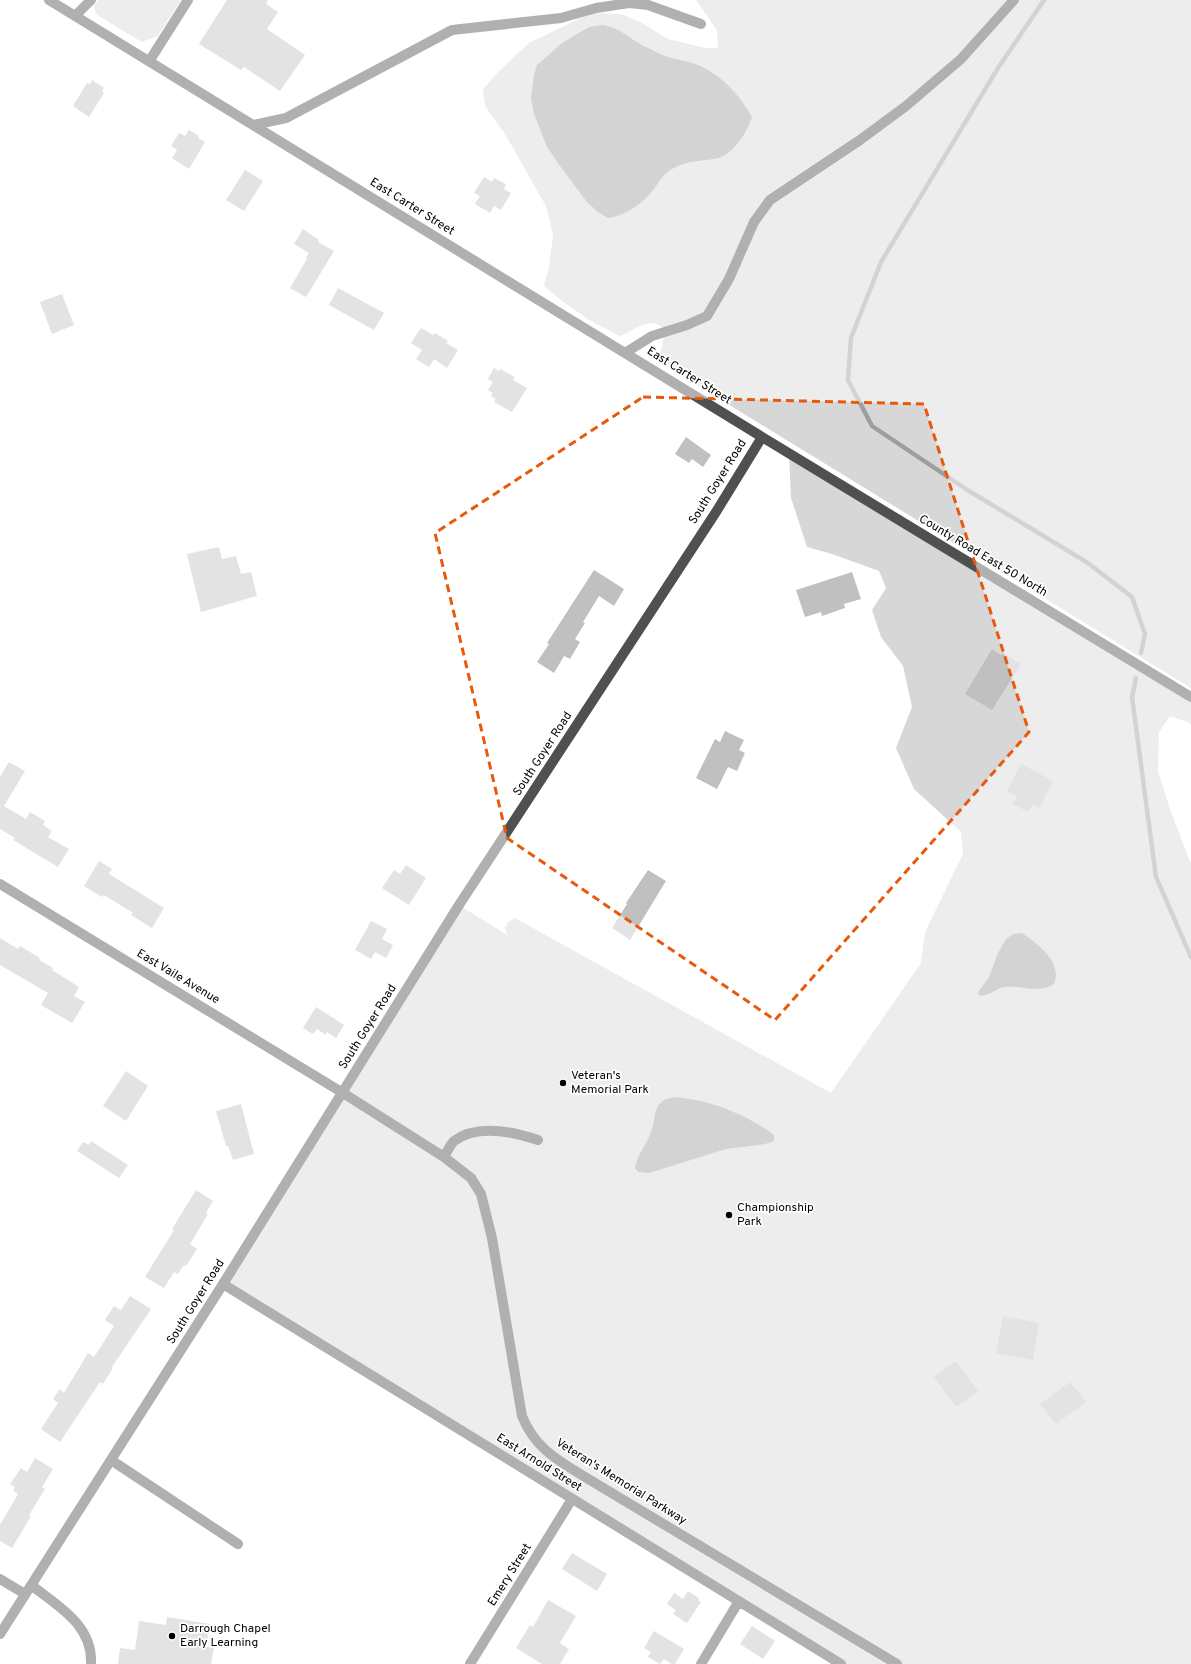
<svg xmlns="http://www.w3.org/2000/svg" width="1191" height="1664" viewBox="0 0 1191 1664" font-family="Overpass,sans-serif">
  <style>
    .green { fill: #d7d7d7 }
    .water { fill: #9e9e9e }
    .lines { fill: none; stroke-linecap: round; stroke-linejoin: round }
    .stream { stroke: #9e9e9e; stroke-width: 4.5 }
    .building { fill: #c0c0c0 }
    .minor { stroke: #505050; stroke-width: 10 }
    .marked { fill: none; stroke: #e8590c; stroke-width: 3; stroke-dasharray: 8 5; stroke-linejoin: round }
    .poi-dot { fill: #000; stroke: #fff; stroke-width: 1.5 }
    .labels { text-anchor: middle; dominant-baseline: central; stroke-width: 3.5; stroke-linejoin: round; paint-order: stroke }
    .street-label { font-size: 12px; fill: #000; stroke: #fff }
    .poi-label { font-size: 12px; fill: #000; stroke: #fff; text-anchor: start }
  </style>
  <rect width="100%" height="100%" fill="#fff"/>
  <path class="green" d="M98,0h83l-23,36 -16,6 -19,-11 -27,-17 -2,-8z
    M696,0h495v688l-514,-315 -17,-16 5,-28c-18,-14 -28,1 -45,7l-31,-16 -27,-19 -18,-15 5,-19 4,-32 -7,-29 -41,-72 -20,-28 -2,-17 16,-18 30,-28 62,-30 30,1 21,9 26,16 37,9h13l-1,-18z
    M789,453l402,244v29l-1,-3 -20,-7 -11,16 -1,39 13,41 20,52v800h-351l-617,-380 236,-379 48,30 -2,-7 3,-6 7,-4 316,175 90,-130 4,-31 38,-78 -2,-22 -47,-43 -18,-41 16,-41 -9,-41 -22,-29 -9,-27 14,-22 -7,-17 -47,-17 -25,-7 -16,-49z"/>
  <path class="water" d="M603,25c20,4 26,14 43,22 7,3 15,8 22,10 10,3 21,4 30,8 22,9 43,31 54,52 -5,16 -20,40 -38,42 -15,2 -28,2 -42,10 -8,4 -13,13 -18,20 -12,15 -27,26 -46,29l-10,-6 -11,-10 -27,-36 -13,-19 -13,-33 -3,-16 3,-23 3,-10 25,-22 27,-16z
    M1022,933c13,9 33,23 34,41 0,3 -1,7 -2,10 -15,10 -32,1 -49,3 -9,1 -18,11 -26,8l-1,-3 10,-13 10,-26 8,-14 7,-5z
    M675,1097c35,3 71,17 99,38v6l-9,3 -39,5 -77,24 -11,-1 -3,-4c2,-13 12,-24 16,-36 4,-10 2,-22 10,-30 4,-3 9,-4 14,-5z"/>
  <g class="lines">
    <path class="stream" d="M1044,0l-46,68 -117,194 -30,76 -3,42 24,46 97,65 119,72 44,34 13,37 -4,19
      M1136,678l-4,19 24,180 35,80"/>
  </g>
  <path class="building" d="M227,0h41l-2,4 12,8 -11,17 38,26 -25,36 -36,-24 -3,3 -42,-26z
    M92,80l12,8 -2,4 2,1 -15,24 -16,-11 14,-23 3,1z
    M189,130l10,6 -1,2 7,4 -16,27 -17,-11 5,-8 -6,-4 8,-13 6,3z
    M245,170l18,11 -19,30 -18,-11z
    M484,177l8,5 2,-4 12,6 -2,5 7,4 -10,17 -7,-4 -4,7 -15,-9 5,-8 -6,-3z
    M303,229l16,11 -1,2 16,9 -28,46 -16,-9 17,-29 -1,-1 3,-5 -15,-9z
    M338,288l46,25 -10,17 -45,-25z
    M62,294l12,31 -22,9 -12,-32z
    M421,328l12,7 2,-2 13,8 -2,2 12,7 -11,18 -13,-9 -5,8 -13,-8 6,-9 -11,-7z
    M494,368l5,3 1,-2 15,8 -2,3 14,8 -15,24 -18,-10 2,-3 -5,-3 2,-3 -5,-3 5,-8 -5,-3z
    M686,437l25,18 -8,12 -11,-8 -3,4 -14,-9z
    M219,547l3,12 14,-3 5,18 10,-2 6,24 -56,16 -14,-58z
    M594,570l30,19 -10,17 -15,-10 -16,26 2,1 -10,16 5,3 -10,17 -6,-3 -10,17 -17,-11 12,-18 -2,-1z
    M852,572l9,27 -17,5 1,4 -23,8 -1,-4 -16,5 -9,-27z
    M992,649l9,6 2,-2 18,11 -29,46 -27,-16z
    M725,731l19,9 -5,10 6,3 -8,18 -9,-4 -11,22 -21,-11 19,-39 5,3z
    M9,762l16,9 -21,35 22,13 4,-7 15,9 -2,4 9,6 -4,6 21,12 -11,18 -45,-27 2,-2 -15,-9v-52z
    M1021,764l32,17 -14,27 -6,-3 -5,7 -15,-8 4,-8 -10,-5z
    M99,861l13,8 -3,5 55,34 -12,20 -21,-13 2,-2 -29,-18 -2,2 -18,-11z
    M406,865l20,13 -17,27 -27,-17 12,-18 6,4z
    M648,870l18,11 -36,59 -18,-12 15,-24 -1,-1z
    M371,921l16,8 -5,10 11,6 -7,13 -11,-6 -4,7 -16,-9z
    M0,938l18,11 2,-3 20,12 -1,2 14,8 -1,2 27,17 -5,9 11,6 -13,21 -31,-18 7,-12 -48,-28z
    M316,1007l28,18 -8,13 -9,-6 -1,3 -9,-6 -4,5 -10,-6z
    M126,1071l22,15 -22,35 -23,-15z
    M241,1104l13,50 -21,6 -5,-14h-2l-10,-35z
    M91,1141l37,24 -9,13 -42,-27 6,-9 6,3z
    M196,1190l17,11 -7,12 2,1 -18,30 7,5 -11,17 -2,-1 -6,9 -4,-2 -10,16 -19,-11 29,-47 -2,-1z
    M130,1296l21,13 -39,58 1,1 -10,16 -3,-2 -40,60 -19,-13 17,-26 -5,-4 7,-10 4,4 24,-40 6,4 20,-31 -9,-6 9,-14 7,4z
    M1003,1316l36,7 -6,37 -37,-7z
    M956,1361l22,30 -22,16 -22,-30z
    M1070,1382l16,20 -30,22 -16,-20z
    M35,1458l18,11 -11,18 3,2 -16,26 2,1 -19,32 -12,-7v-16l18,-31 -5,-3 2,-4 -5,-3 11,-16 6,4z
    M572,1553l35,21 -10,17 -35,-22z
    M688,1591l11,7 -1,2 3,2 -14,21 -14,-9 3,-4 -9,-6 7,-11 9,6z
    M548,1600l28,16 -16,27 9,6 -9,15h-18l-26,-16 14,-23 3,2z
    M167,1617l43,7 -4,23 8,1 -3,16h-93l2,-16 15,2 4,-29 27,4z
    M752,1626l23,15 -12,18 -23,-15z
    M654,1631l30,18 -9,15h-3l-8,-5 -4,5 -12,-7 3,-5 -7,-4z"/>
  <g class="lines">
    <path class="minor" d="M49,0l713,437 429,260
      M75,16l16,-16
      M150,60l38,-60
      M253,125l33,-7 166,-88 109,-12 35,-10 33,-5 19,2 53,19
      M625,353l27,-17 35,-11 20,-9 22,-37 25,-57 16,-22 90,-60 46,-34 55,-47 53,-59
      M0,884l343,209 101,64 27,21 10,16 11,44 30,178c12,30 32,42 58,58l317,190
      M444,1157c3,-5 6,-12 10,-16 23,-17 60,-9 84,-1
      M223,1284l618,380
      M111,1460l127,84
      M0,1579l25,15
      M31,1585c27,21 62,40 60,79
      M0,1634l223,-350 236,-379 257,-393 46,-75
      M470,1664l102,-165
      M701,1664l38,-63"/>
  </g>
  <path d="M0 0H1191V1664H0ZM643,397l281,7 105,328 -254,288 -268,-182 -72,-305z" fill="#fff" fill-opacity=".55" fill-rule="evenodd"/>
  <path class="marked" d="M643,397l281,7 105,328 -254,288 -268,-182 -72,-305z"/>
  <g class="poi-dot">
    <circle cx="563" cy="1083" r="4"/>
    <circle cx="729" cy="1215" r="4"/>
    <circle cx="172" cy="1636" r="4"/>
  </g>
  <g class="labels">
    <g class="street-label">
      <text transform="translate(412 207) rotate(32)">East Carter Street</text>
      <text transform="translate(689 376) rotate(32)">East Carter Street</text>
      <text transform="translate(718 482) rotate(-58)">South Goyer Road</text>
      <text transform="translate(983 556) rotate(31)">County Road East 50 North</text>
      <text transform="translate(543 754) rotate(-57)">South Goyer Road</text>
      <text transform="translate(178 977) rotate(31)">East Vaile Avenue</text>
      <text transform="translate(368 1027) rotate(-58)">South Goyer Road</text>
      <text transform="translate(196 1302) rotate(-58)">South Goyer Road</text>
      <text transform="translate(539 1463) rotate(32)">East Arnold Street</text>
      <text transform="translate(621 1482) rotate(32)">Veteran's Memorial Parkway</text>
      <text transform="translate(510 1575) rotate(-58)">Emery Street</text>
    </g>
    <g class="poi-label">
      <text x="571" y="1076">Veteran's<tspan x="571" dy="14">Memorial Park</tspan></text>
      <text x="737" y="1208">Championship<tspan x="737" dy="14">Park</tspan></text>
      <text x="180" y="1629">Darrough Chapel<tspan x="180" dy="14">Early Learning</tspan></text>
    </g>
  </g>
</svg>
